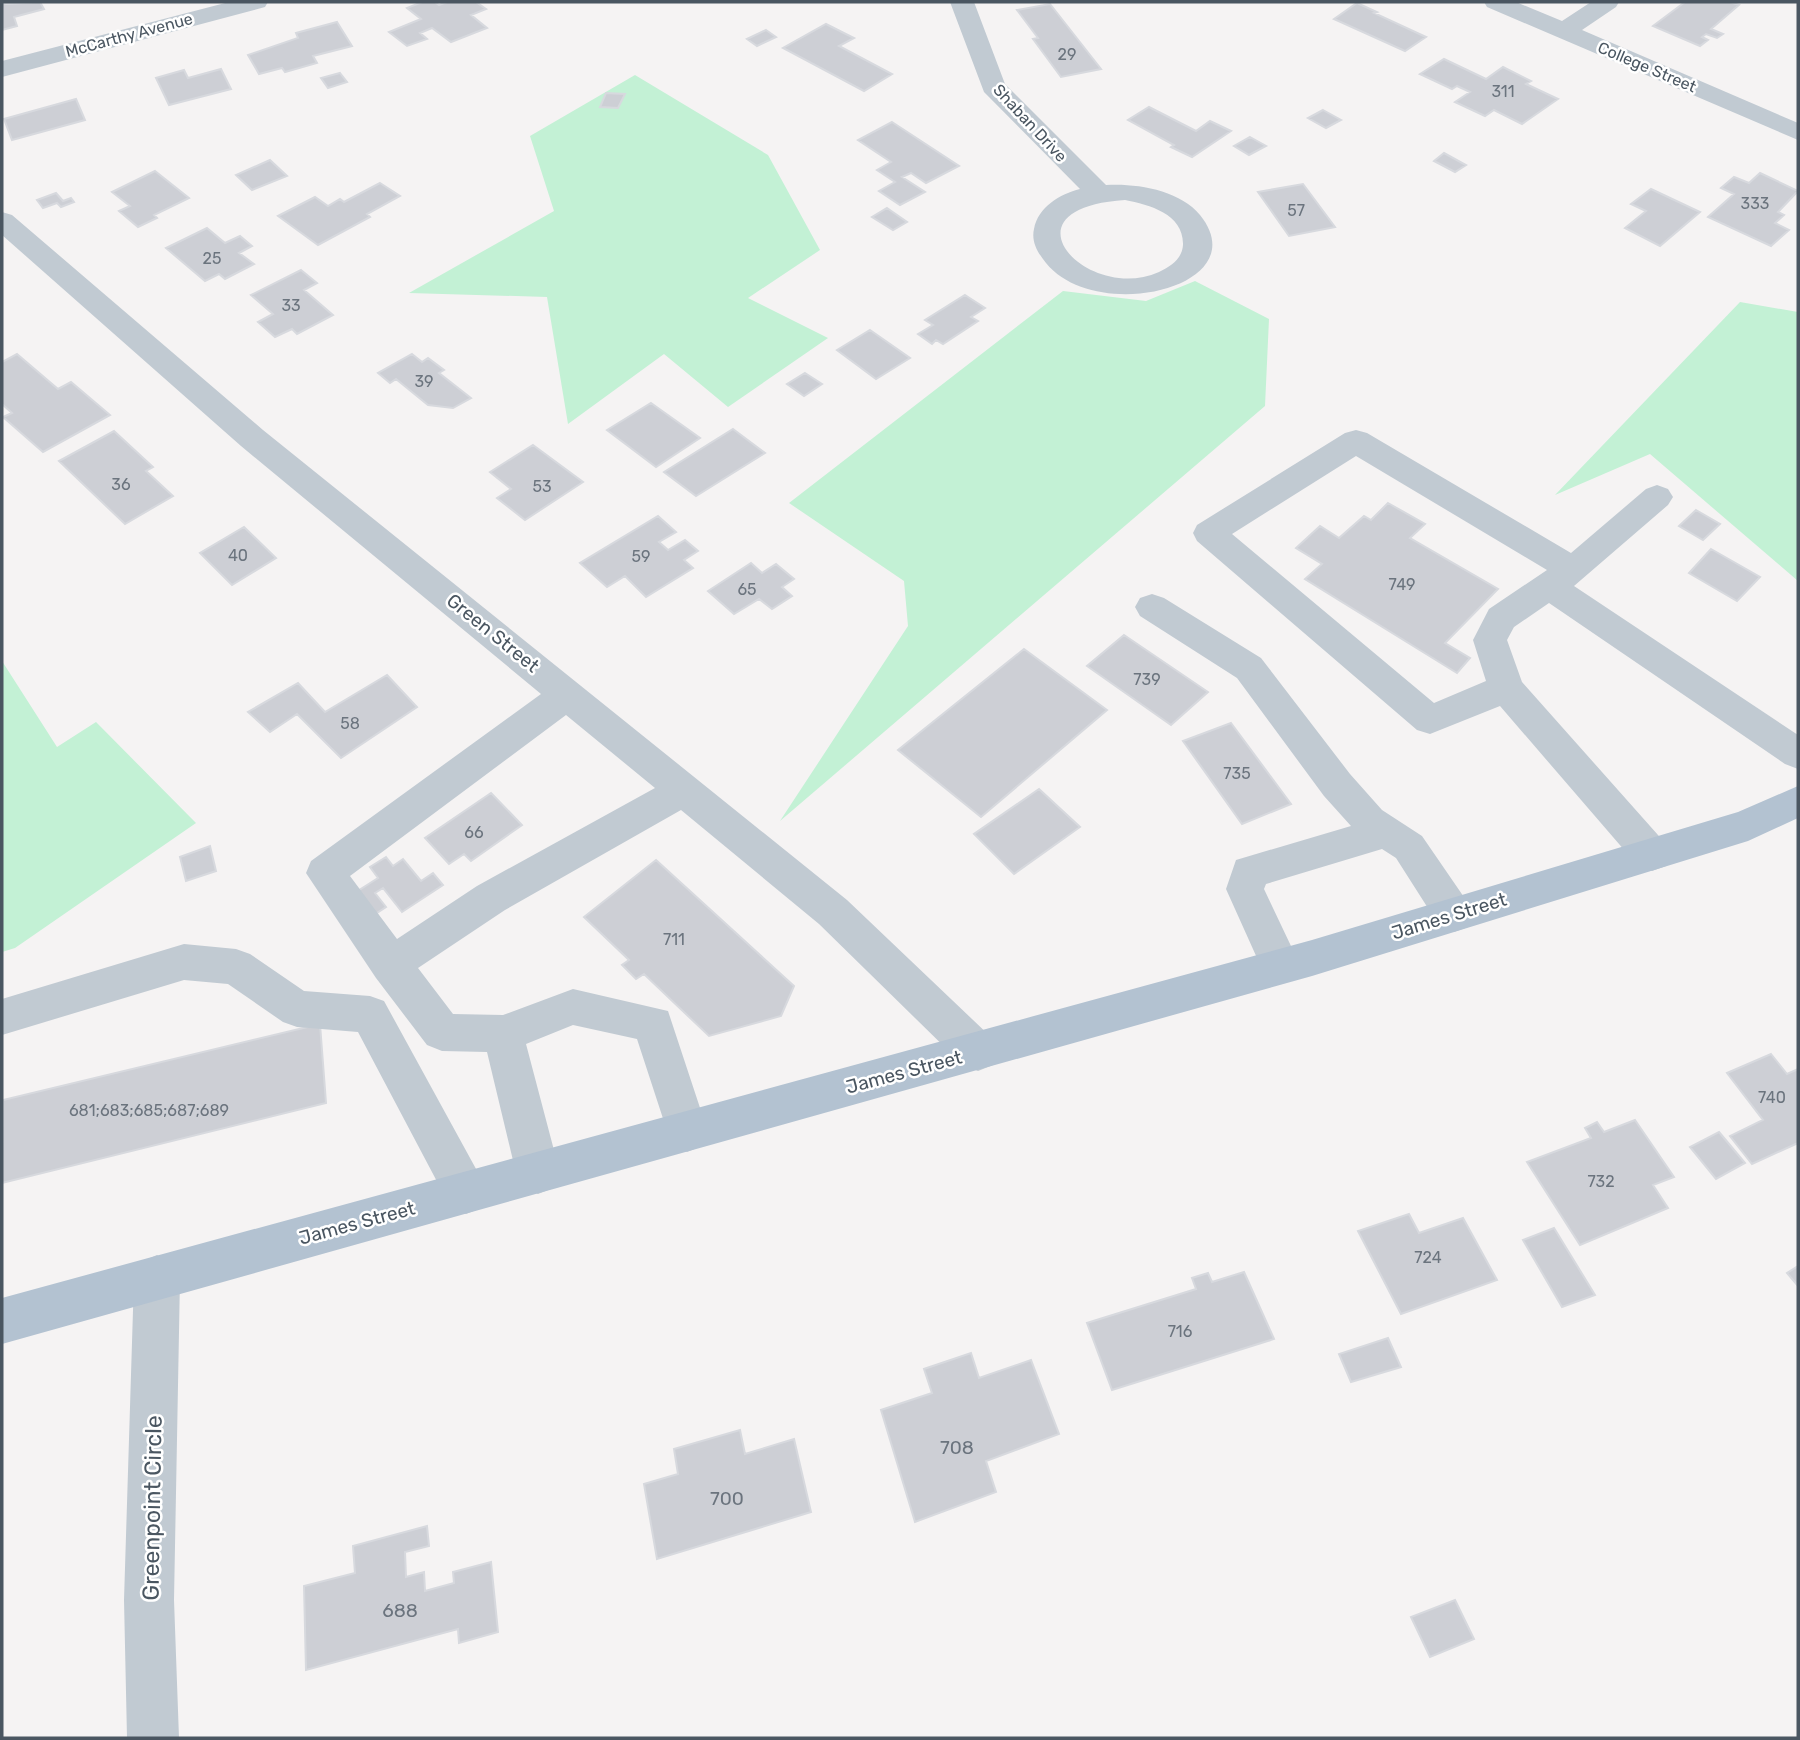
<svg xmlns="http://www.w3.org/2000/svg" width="1800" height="1740" viewBox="0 0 1800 1740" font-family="Rubik,sans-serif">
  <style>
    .green { fill: #c3f1d5 }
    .building { fill: #cdcfd5; stroke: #d7d9de; stroke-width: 2 }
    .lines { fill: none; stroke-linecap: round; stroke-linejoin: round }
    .minor { fill: #c1cad2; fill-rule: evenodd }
    .major { fill: #b3c2d1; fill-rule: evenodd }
    .labels { text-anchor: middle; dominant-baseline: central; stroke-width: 5; stroke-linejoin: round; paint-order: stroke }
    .far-street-label { font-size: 16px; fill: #4a5661; stroke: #fff }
    .number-label { font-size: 16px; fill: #6b747e }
    .street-label { font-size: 19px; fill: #4a5661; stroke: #fff }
    .near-number-label { font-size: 19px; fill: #6b747e }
    .near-street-label { font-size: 23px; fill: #4a5661; stroke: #fff }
  </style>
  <rect width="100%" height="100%" fill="#f5f3f3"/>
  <path class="green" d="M635,75l133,80 52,95 -72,48 80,40 -100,69 -64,-53 -96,70 -21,-127 -138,-4 145,-82 -24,-75z
    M1195,281l74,38 -4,87 -485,415 128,-195 -4,-45 -115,-78 274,-212 83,10z
    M1740,302l58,10v269l-148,-127 -95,41z
    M2,661l55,86 39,-25 100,101 -181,125 -13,4z"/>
  <path class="building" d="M2,2l4,2 34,-2 4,7 -30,8 3,9 -15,4z
    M422,2h13l4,3 8,-3h29l10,7 -15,6 16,13 -36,14 -19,-14 -12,5 7,6 -20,7 -18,-14 32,-13 -14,-11z
    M1685,2h45l9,3 -28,24 12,5 -6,4 -11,-4 -4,3 6,3 -8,6 -47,-20z
    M1357,3l20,9 -3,1 52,24 -21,14 -71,-32z
    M1050,4l51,65 -40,8 -28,-38 5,-1 -21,-28z
    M337,22l15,24 -39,10 4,7 -32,9 -3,-4 -23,6 -11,-19 50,-17 -2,-5z
    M826,24l28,14 -15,8 53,28 -28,17 -81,-43z
    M766,30l10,7 -19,9 -10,-7z
    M1444,59l42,20 17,-12 28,14 -5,3 32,15 -36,25 -28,-14 -9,6 -30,-14 15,-10 -13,-6 -5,3 -32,-15z
    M221,69l10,20 -62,16 -13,-27 28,-8 4,8z
    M340,73l7,9 -19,6 -7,-10z
    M606,93l19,1 -7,14 -18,-1z
    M76,99l9,21 -73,20 -8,-21z
    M1149,107l47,24 14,-10 21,10 -39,26 -21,-10 3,-2 -46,-25z
    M1323,110l18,10 -15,8 -18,-10z
    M892,122l67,44 -33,17 -15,-10 -9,4 23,15 -25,13 -21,-14 16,-9 -18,-12 14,-8 -33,-22z
    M1250,137l16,9 -17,9 -15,-9z
    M1444,153l22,12 -11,7 -21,-11z
    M270,160l17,16 -35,14 -16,-15z
    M155,171l34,27 -35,17 3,3 -19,9 -19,-16 11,-5 -18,-14z
    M1760,173l38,18 -20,21 6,3 -9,8 14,7 -18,16 -63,-29 26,-23 -13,-6 13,-11 15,6z
    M380,183l20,13 -33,18 3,3 -52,28 -40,-29 37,-19 13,9 12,-7 4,3z
    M1303,184l32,43 -46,9 -31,-44z
    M1651,189l49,23 -40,34 -35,-18 21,-17 -15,-7z
    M56,193l7,8 8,-3 3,4 -13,5 -4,-4 -14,5 -6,-8z
    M887,208l20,14 -14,8 -21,-13z
    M207,228l18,15 15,-7 12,10 -13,7 15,11 -29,15 -6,-5 -14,7 -39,-33z
    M301,270l16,13 -13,7 29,25 -36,19 -5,-5 -17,8 -17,-15 15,-8 -22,-19z
    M965,295l20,13 -14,9 7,4 -35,23 -7,-4 -4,4 -14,-10 15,-9 -8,-5z
    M870,330l40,28 -34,21 -39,-29z
    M17,354l41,35 13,-7 39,33 -67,37 -40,-35 9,-4 -10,-9v-42z
    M412,354l10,8 6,-4 16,12 -5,3 32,25 -18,10 -25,-3 -32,-26 -6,4 -12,-10z
    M805,373l17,11 -18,12 -17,-12z
    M651,403l49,35 -44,29 -49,-37z
    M733,429l32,24 -69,43 -32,-24z
    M114,431l39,36 -7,4 27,25 -48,28 -66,-63z
    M533,445l50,37 -58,38 -28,-22 14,-9 -21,-17z
    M1388,503l37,21 -15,14 88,51 -53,54 25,15 -13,15 -152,-94 17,-15 -26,-16 24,-22 19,12 25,-22 7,4z
    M1696,510l24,14 -17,16 -24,-14z
    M658,516l18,16 -17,10 9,8 17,-10 13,11 -14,9 9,8 -47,29 -21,-21 -18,11 -27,-24z
    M244,527l32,31 -44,27 -32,-32z
    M1711,549l49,28 -23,24 -48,-28z
    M751,563l11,10 14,-9 18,15 -12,8 10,9 -20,13 -13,-10 -25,15 -26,-23z
    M1124,635l84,57 -37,33 -84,-59z
    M1024,649l83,61 -126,107 -83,-67z
    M387,675l30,32 -76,51 -44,-44 -27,18 -22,-20 50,-29 27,29z
    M1231,723l60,81 -49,20 -59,-83z
    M1039,789l41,38 -66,47 -40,-40z
    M491,793l31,32 -51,36 -7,-7 -15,10 -24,-26z
    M210,846l6,25 -30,10 -6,-24z
    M386,857l7,9 10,-7 18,22 12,-8 10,12 -41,27 -19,-24 -8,5 11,14 -15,10 -18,-23 25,-16 -8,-11z
    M656,860l138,126 -13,30 -72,20 -65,-62 -8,5 -14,-14 7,-5 -45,-43z
    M320,1024l6,79 -324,80 1,-83z
    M1771,1054l16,20 11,-5v74l-46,21 -22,-28 33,-16 -36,-47z
    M1635,1120l39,57 -21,8 15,23 -88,37 -53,-83 64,-24 -6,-10 12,-6 7,10z
    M1719,1132l26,31 -29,16 -26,-32z
    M1409,1214l10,19 44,-15 34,62 -96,34 -43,-83z
    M1554,1228l41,67 -33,12 -39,-67z
    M1798,1266v20l-11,-13z
    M1244,1272l30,67 -162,51 -25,-67 109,-34 -4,-11 16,-5 4,9z
    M1388,1338l13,29 -50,15 -12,-28z
    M971,1353l8,25 52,-18 28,74 -73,27 10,31 -81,30 -34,-112 51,-17 -8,-24z
    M740,1430l5,24 49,-15 17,73 -154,47 -13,-75 34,-10 -4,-25z
    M427,1526l2,20 -24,6 1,25 18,-5 1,19 29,-8 -1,-11 38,-10 7,70 -39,11 -1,-14 -152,41 -2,-84 51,-13 -2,-27z
    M1455,1600l19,39 -44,18 -19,-40z"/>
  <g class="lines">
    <path class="minor" d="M229,2h39l-3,5 -263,70v-16z
      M950,2h24l31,82 101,101c30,-2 74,5 94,30 58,72 -104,110 -154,48 -8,-10 -15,-21 -12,-34 4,-22 26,-35 46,-40l-96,-97zM1125,200c25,5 59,14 58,45 -1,14 -12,21 -24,27 -72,32 -162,-64 -34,-72z
      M1484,2h32l46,19 29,-19h28l-3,5 -34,23 216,93v17l-311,-133z
      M2,212l10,3 251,215 584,470 146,139 6,13 -6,13 -15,6 -15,-6 -144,-141 -138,-114 -176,100 -87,58 35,46 50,1 70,-26 95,22 40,121 -6,14 -15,6 -15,-6 -35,-107 -64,-14 -47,19 34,129 -7,15 -15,6 -15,-6 -7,-15 -29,-121 -45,-1 -15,-6 -51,-67 -70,-105 5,-12 230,-167 -300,-248 -239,-211zM566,715l89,73 -178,98 -80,53 -47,-63z
      M1356,430l11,3 204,120 75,-64 11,-4 11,4 5,8 -5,8 -94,81 224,149v34l-13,-5 -236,-161 -35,24 -7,13 15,42 144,162 5,11 -5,11 -14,5 -14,-5 -138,-160 -70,28 -13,-4 -220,-189 -4,-8 4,-8 148,-92zM1356,456l191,114 -58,39 -16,31 13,41 -52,22 -202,-169z
      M1152,594l12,4 97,60 89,116 32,36 40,26 46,67 6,12 -6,12 -14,5 -14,-5 -44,-69 -14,-9 -116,35 -2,5 36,76 -6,13 -14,5 -14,-5 -40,-89 10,-29 115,-34 -27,-30 -87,-118 -97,-62 -5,-9 5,-9z
      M184,944l52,5 14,5 54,37 66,5 14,5 97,177 7,15 -7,15 -15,6 -15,-6 -93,-176 -61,-5 -14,-5 -55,-38 -44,-4 -182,55v-36z
      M157,1255l16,7 7,16 -6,322 5,138h-52l-3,-138 10,-322 7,-16z"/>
    <path class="major" d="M1798,786v32l-50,23 -436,135 -1310,368v-46l1310,-358 426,-128z"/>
  </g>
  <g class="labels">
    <g class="far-street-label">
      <text transform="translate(129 35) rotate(-15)">McCarthy Avenue</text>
      <text transform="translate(1647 67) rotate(23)">College Street</text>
      <text transform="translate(1030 123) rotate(47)">Shaban Drive</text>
    </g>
    <g class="number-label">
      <text x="1067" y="54">29</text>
      <text x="1503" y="91">311</text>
      <text x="1755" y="203">333</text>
      <text x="1296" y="210">57</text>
      <text x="212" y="258">25</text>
      <text x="291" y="305">33</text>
      <text x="424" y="381">39</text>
      <text x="121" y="484">36</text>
      <text x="542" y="486">53</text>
      <text x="238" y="555">40</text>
      <text x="641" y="556">59</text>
      <text x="1402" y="584">749</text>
      <text x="747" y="589">65</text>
      <text x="1147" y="679">739</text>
      <text x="350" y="723">58</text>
      <text x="1237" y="773">735</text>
      <text x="474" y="832">66</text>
      <text x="674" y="939">711</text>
      <text x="1772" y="1097">740</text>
      <text x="149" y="1110">681;683;685;687;689</text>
      <text x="1601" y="1181">732</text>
      <text x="1428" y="1257">724</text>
      <text x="1180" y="1331">716</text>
    </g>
    <g class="street-label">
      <text transform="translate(493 633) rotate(39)">Green Street</text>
      <text transform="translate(1449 916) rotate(-17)">James Street</text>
      <text transform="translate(904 1072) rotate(-15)">James Street</text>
      <text transform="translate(357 1223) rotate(-15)">James Street</text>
    </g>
    <g class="near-number-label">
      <text x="957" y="1447">708</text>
      <text x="727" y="1498">700</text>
      <text x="400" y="1610">688</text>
    </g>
    <g class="near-street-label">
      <text transform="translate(152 1508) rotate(-89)">Greenpoint Circle</text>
    </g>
  </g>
  <rect width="1800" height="1740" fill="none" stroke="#4a5661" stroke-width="7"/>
</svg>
